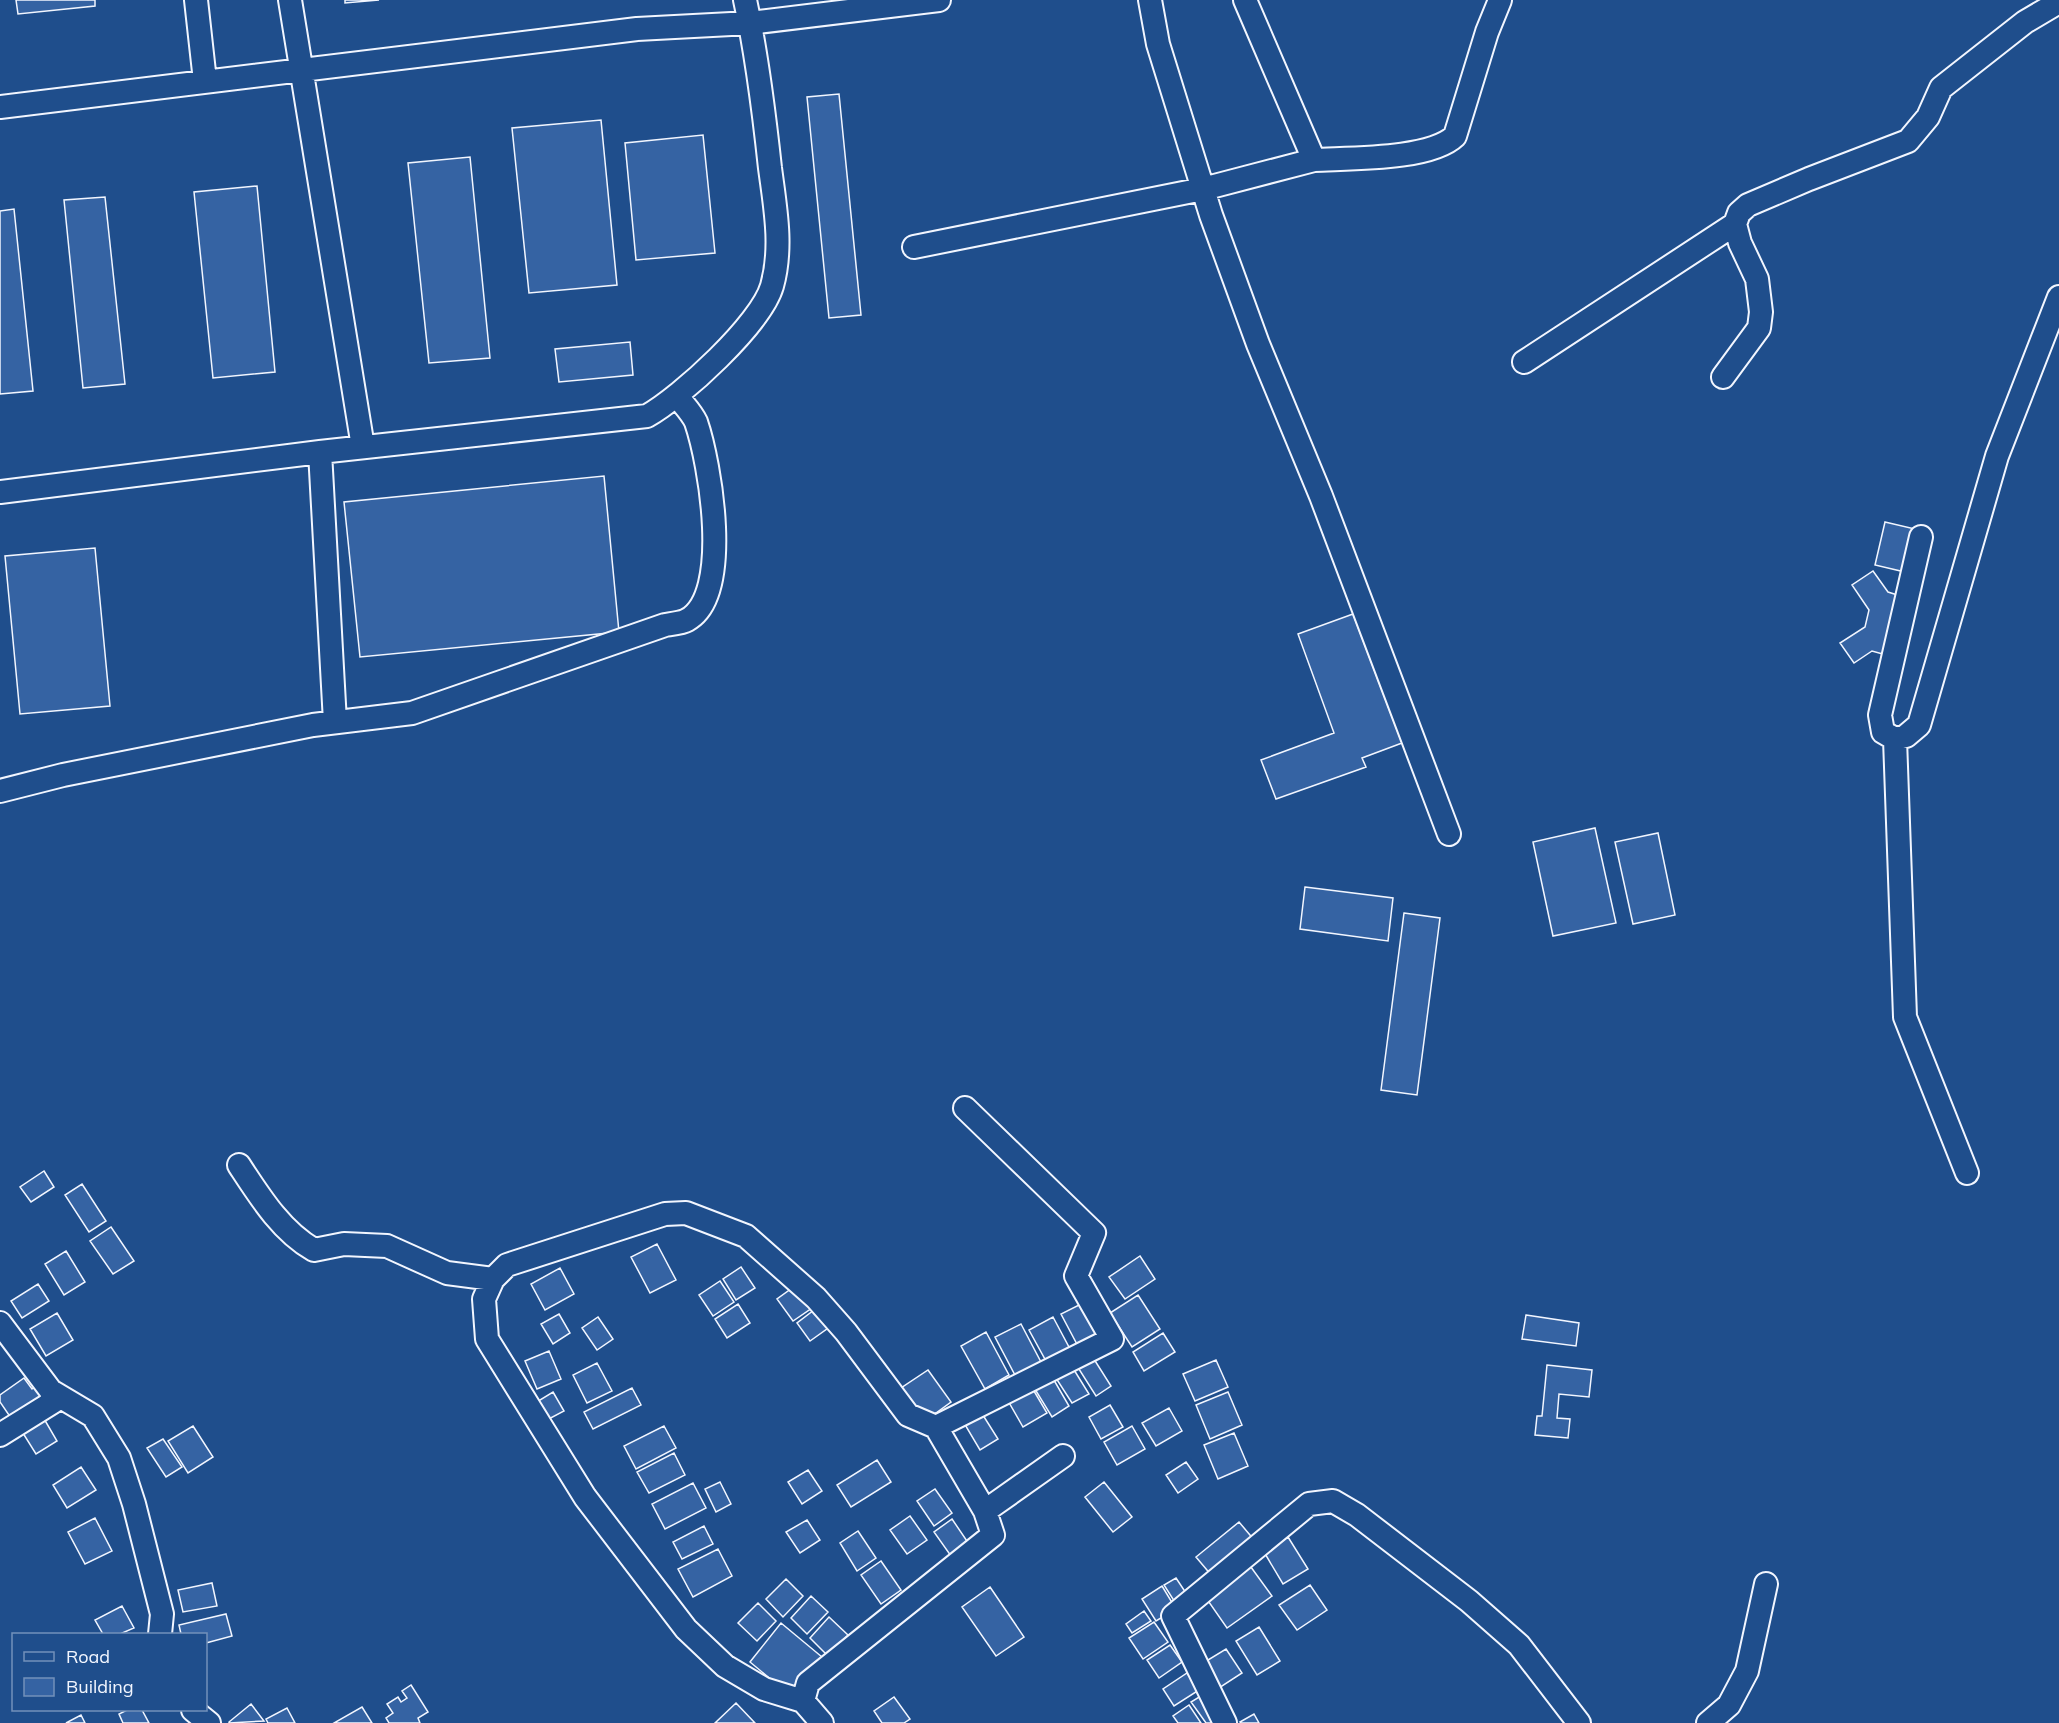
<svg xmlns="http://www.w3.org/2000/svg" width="2059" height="1723" viewBox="0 0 2059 1723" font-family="Mulish,sans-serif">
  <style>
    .building { fill: #3563a3; stroke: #f2f6ff; stroke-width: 1.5 }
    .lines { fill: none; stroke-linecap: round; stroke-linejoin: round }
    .minor-casing { stroke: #f2f6ff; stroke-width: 26 }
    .minor { stroke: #1f4e8c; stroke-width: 22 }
  </style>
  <rect width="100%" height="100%" fill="#1f4e8c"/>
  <path class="building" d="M16,0h79v6l-77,8z
    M345,0h34l-34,3z
    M839,94l22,221 -32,3 -22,-221z
    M601,120l16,165 -88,8 -17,-165z
    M703,135l12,118 -79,7 -11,-117z
    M470,157l20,201 -61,5 -21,-200z
    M257,186l18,186 -62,6 -19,-186z
    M105,197l20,187 -42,4 -19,-188z
    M14,209l19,182 -33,3v-183z
    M630,342l3,33 -74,7 -4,-33z
    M604,476l15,156 -259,25 -16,-155z
    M1885,522l30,7 -10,43 -30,-7z
    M95,548l15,158 -90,8 -15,-158z
    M1873,571l15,21 16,5 -14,59 -18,-5 -18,12 -14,-20 25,-16 4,-17 -17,-25z
    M1353,614l49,129 -40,15 4,9 -90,32 -15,-39 73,-27 -36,-99z
    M1595,828l21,95 -63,13 -20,-94z
    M1658,833l17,82 -42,9 -18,-82z
    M1305,887l88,11 -5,43 -88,-12z
    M1404,913l36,5 -23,177 -36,-5z
    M44,1171l10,16 -23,15 -11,-15z
    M82,1184l24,37 -17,11 -24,-37z
    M111,1227l23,34 -21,13 -23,-33z
    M657,1244l19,36 -26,13 -19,-36z
    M66,1251l19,31 -21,13 -19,-31z
    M1140,1256l15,23 -30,20 -16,-22z
    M741,1267l14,21 -19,12 -13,-21z
    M560,1268l14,26 -29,16 -14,-26z
    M720,1281l14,21 -21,14 -14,-21z
    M38,1284l11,17 -27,17 -11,-17z
    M795,1286l17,22 -19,13 -16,-22z
    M1138,1295l22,34 -28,18 -22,-34z
    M1085,1302l18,34 -24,12 -18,-34z
    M738,1304l12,19 -23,15 -12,-19z
    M818,1307l13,19 -21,15 -13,-18z
    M57,1313l16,27 -27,16 -16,-27z
    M559,1314l11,19 -17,11 -12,-20z
    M1526,1315l53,8 -3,23 -54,-7z
    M598,1317l15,22 -16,11 -15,-22z
    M1053,1317l17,32 -24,12 -17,-31z
    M1021,1324l21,40 -26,13 -21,-40z
    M986,1332l23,43 -24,14 -24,-43z
    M1163,1333l12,19 -31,19 -11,-19z
    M549,1351l12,28 -24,10 -12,-28z
    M1092,1356l19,30 -15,10 -19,-30z
    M1216,1360l12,27 -33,14 -12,-27z
    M597,1363l15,28 -25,12 -14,-28z
    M1071,1365l18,29 -17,9 -18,-28z
    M1547,1365l45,5 -3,27 -30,-3 -2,24 13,1 -2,19 -33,-3 2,-19h5z
    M928,1370l23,32 -26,19 -24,-33z
    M1051,1375l18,31 -17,11 -19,-31z
    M24,1378l8,11 5,-4 9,13 -33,23 -13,-19v-7z
    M1031,1386l16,27 -24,14 -16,-28z
    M632,1388l9,17 -48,24 -9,-17z
    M553,1392l11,19 -19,10 -10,-18z
    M1228,1392l14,33 -32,14 -14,-34z
    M1110,1405l13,22 -22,12 -12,-22z
    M1169,1408l13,23 -26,15 -14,-23z
    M981,1412l17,27 -18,11 -16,-27z
    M43,1417l14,24 -21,13 -15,-24z
    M193,1426l20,31 -25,16 -20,-32z
    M664,1426l12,22 -40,21 -12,-23z
    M1132,1426l13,23 -28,16 -13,-23z
    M1234,1433l14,33 -30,13 -14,-34z
    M163,1439l19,28 -16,10 -19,-29z
    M674,1453l11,22 -36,18 -12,-21z
    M877,1460l14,22 -40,25 -14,-22z
    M1186,1462l12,17 -20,14 -12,-18z
    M81,1467l15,23 -29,18 -14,-23z
    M808,1470l14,21 -20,13 -14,-22z
    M720,1482l11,22 -15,8 -11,-23z
    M1104,1482l28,35 -19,15 -28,-35z
    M693,1483l13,25 -41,21 -13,-25z
    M935,1489l17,24 -18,13 -17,-25z
    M910,1516l17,24 -20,14 -17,-24z
    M95,1518l17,33 -27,13 -17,-32z
    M952,1519l17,25 -18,12 -17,-24z
    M807,1520l13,20 -20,13 -14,-21z
    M1239,1522l16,19 -43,35 -16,-19z
    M704,1526l9,18 -31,15 -9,-17z
    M858,1531l18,27 -19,13 -17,-28z
    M1288,1537l20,32 -25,15 -19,-32z
    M718,1549l14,27 -39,21 -15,-28z
    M881,1561l20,29 -20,14 -20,-29z
    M1248,1563l24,33 -45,32 -23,-33z
    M1176,1578l14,21 -12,8 -14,-22z
    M786,1579l17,17 -20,21 -17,-18z
    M212,1583l5,23 -34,6 -5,-22z
    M1310,1585l17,25 -30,20 -18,-25z
    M1162,1586l14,23 -20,12 -14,-22z
    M990,1587l34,50 -28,19 -34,-49z
    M811,1596l17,16 -21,22 -16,-16z
    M758,1603l18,18 -19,20 -19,-18z
    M122,1606l12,22 -14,6h-17l-8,-14z
    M1144,1611l7,10 -19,12 -6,-9z
    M226,1614l6,22 -26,7v-9h-25l-2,-9z
    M829,1617l19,18 -20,21 -18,-18z
    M1154,1622l14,20 -25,17 -14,-21z
    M781,1623l41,34 -31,39 -41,-34z
    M1259,1627l21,34 -23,14 -21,-34z
    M1170,1645l12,17 -23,16 -12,-18z
    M1226,1649l16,24 -23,15 -16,-25z
    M1187,1673l12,17 -25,16 -11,-17z
    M411,1685l17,27 -10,6 2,5h-31l-3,-5 7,-5 -6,-9 11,-7 3,5 6,-4 -5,-7z
    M1204,1694l14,29h-12l-15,-21z
    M894,1697l16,22 -6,4h-22l-8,-12z
    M736,1703l19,20h-40z
    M251,1704l13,17 -35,2v-1z
    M1189,1705l12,18h-23l-5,-7z
    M362,1707l10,16h-38z
    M287,1708l8,15h-27l-2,-4z
    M127,1710h15l7,13h-26l-4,-9z
    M1254,1714l5,9h-18l-1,-1z
    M81,1715l4,8h-19z"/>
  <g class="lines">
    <defs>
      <path id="minor" d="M196,0l9,81
        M290,0l73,447
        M1150,0l8,44 53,171 47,129 63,152 128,338
        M0,107l637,-78 113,-6 189,-23
        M1314,160c36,-2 116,0 141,-24l32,-104 13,-32
        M914,247l289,-58 111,-29 -69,-160
        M1524,362l211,-138
        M1723,377l36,-49 2,-16 -4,-33 -17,-36 -5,-19 4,-11 9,-8 61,-26 99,-38 20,-24 13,-29 84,-66 34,-20
        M320,452l15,270
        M0,492l320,-40 327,-36c34,-19 114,-92 125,-130 11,-39 3,-80 -2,-118 -6,-56 -13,-113 -25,-168
        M1921,537l-41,178 3,17 12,7 11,-3 13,-11 78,-269 62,-159
        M1895,739l10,278 62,156
        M0,791l63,-16 250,-50 99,-12 253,-88c6,-1 17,-2 22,-5 46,-25 23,-157 9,-198 -4,-9 -13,-18 -19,-26
        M239,1165c21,32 42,66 75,85l30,-6 43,2 60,27 46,6
        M0,1323l51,68 2,11 -53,33
        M51,1391l42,25 26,42 15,46 28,110 -2,20
        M985,1511l78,-55
        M803,1701l-39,-12 -39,-23 -39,-37 -101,-132 -98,-158 -3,-40 9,-20 14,-14 158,-51 21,-1 60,23 70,62 30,34 62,83 28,12
        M193,1710l16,13
        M822,1723l-19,-22 5,-18 185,-148 -8,-24 -49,-84 176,-88 -36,-63 18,-43 -129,-125
        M1225,1723l-52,-107 136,-112 24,-3 24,14 112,86 50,44 60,78
        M1708,1723l21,-18 18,-34 19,-87"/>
    </defs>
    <use href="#minor" class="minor-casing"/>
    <use href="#minor" class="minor"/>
  </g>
  <rect x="12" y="1633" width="195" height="78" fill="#1f4e8c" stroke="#7391ba" stroke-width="1.5"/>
  <rect x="24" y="1652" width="30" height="9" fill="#1f4e8c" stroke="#7391ba" stroke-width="1.5"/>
  <text x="66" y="1663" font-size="18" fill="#f2f6ff">Road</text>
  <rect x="24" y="1678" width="30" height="18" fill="#3563a3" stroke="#7391ba" stroke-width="1.5"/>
  <text x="66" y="1693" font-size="18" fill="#f2f6ff">Building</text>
</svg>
